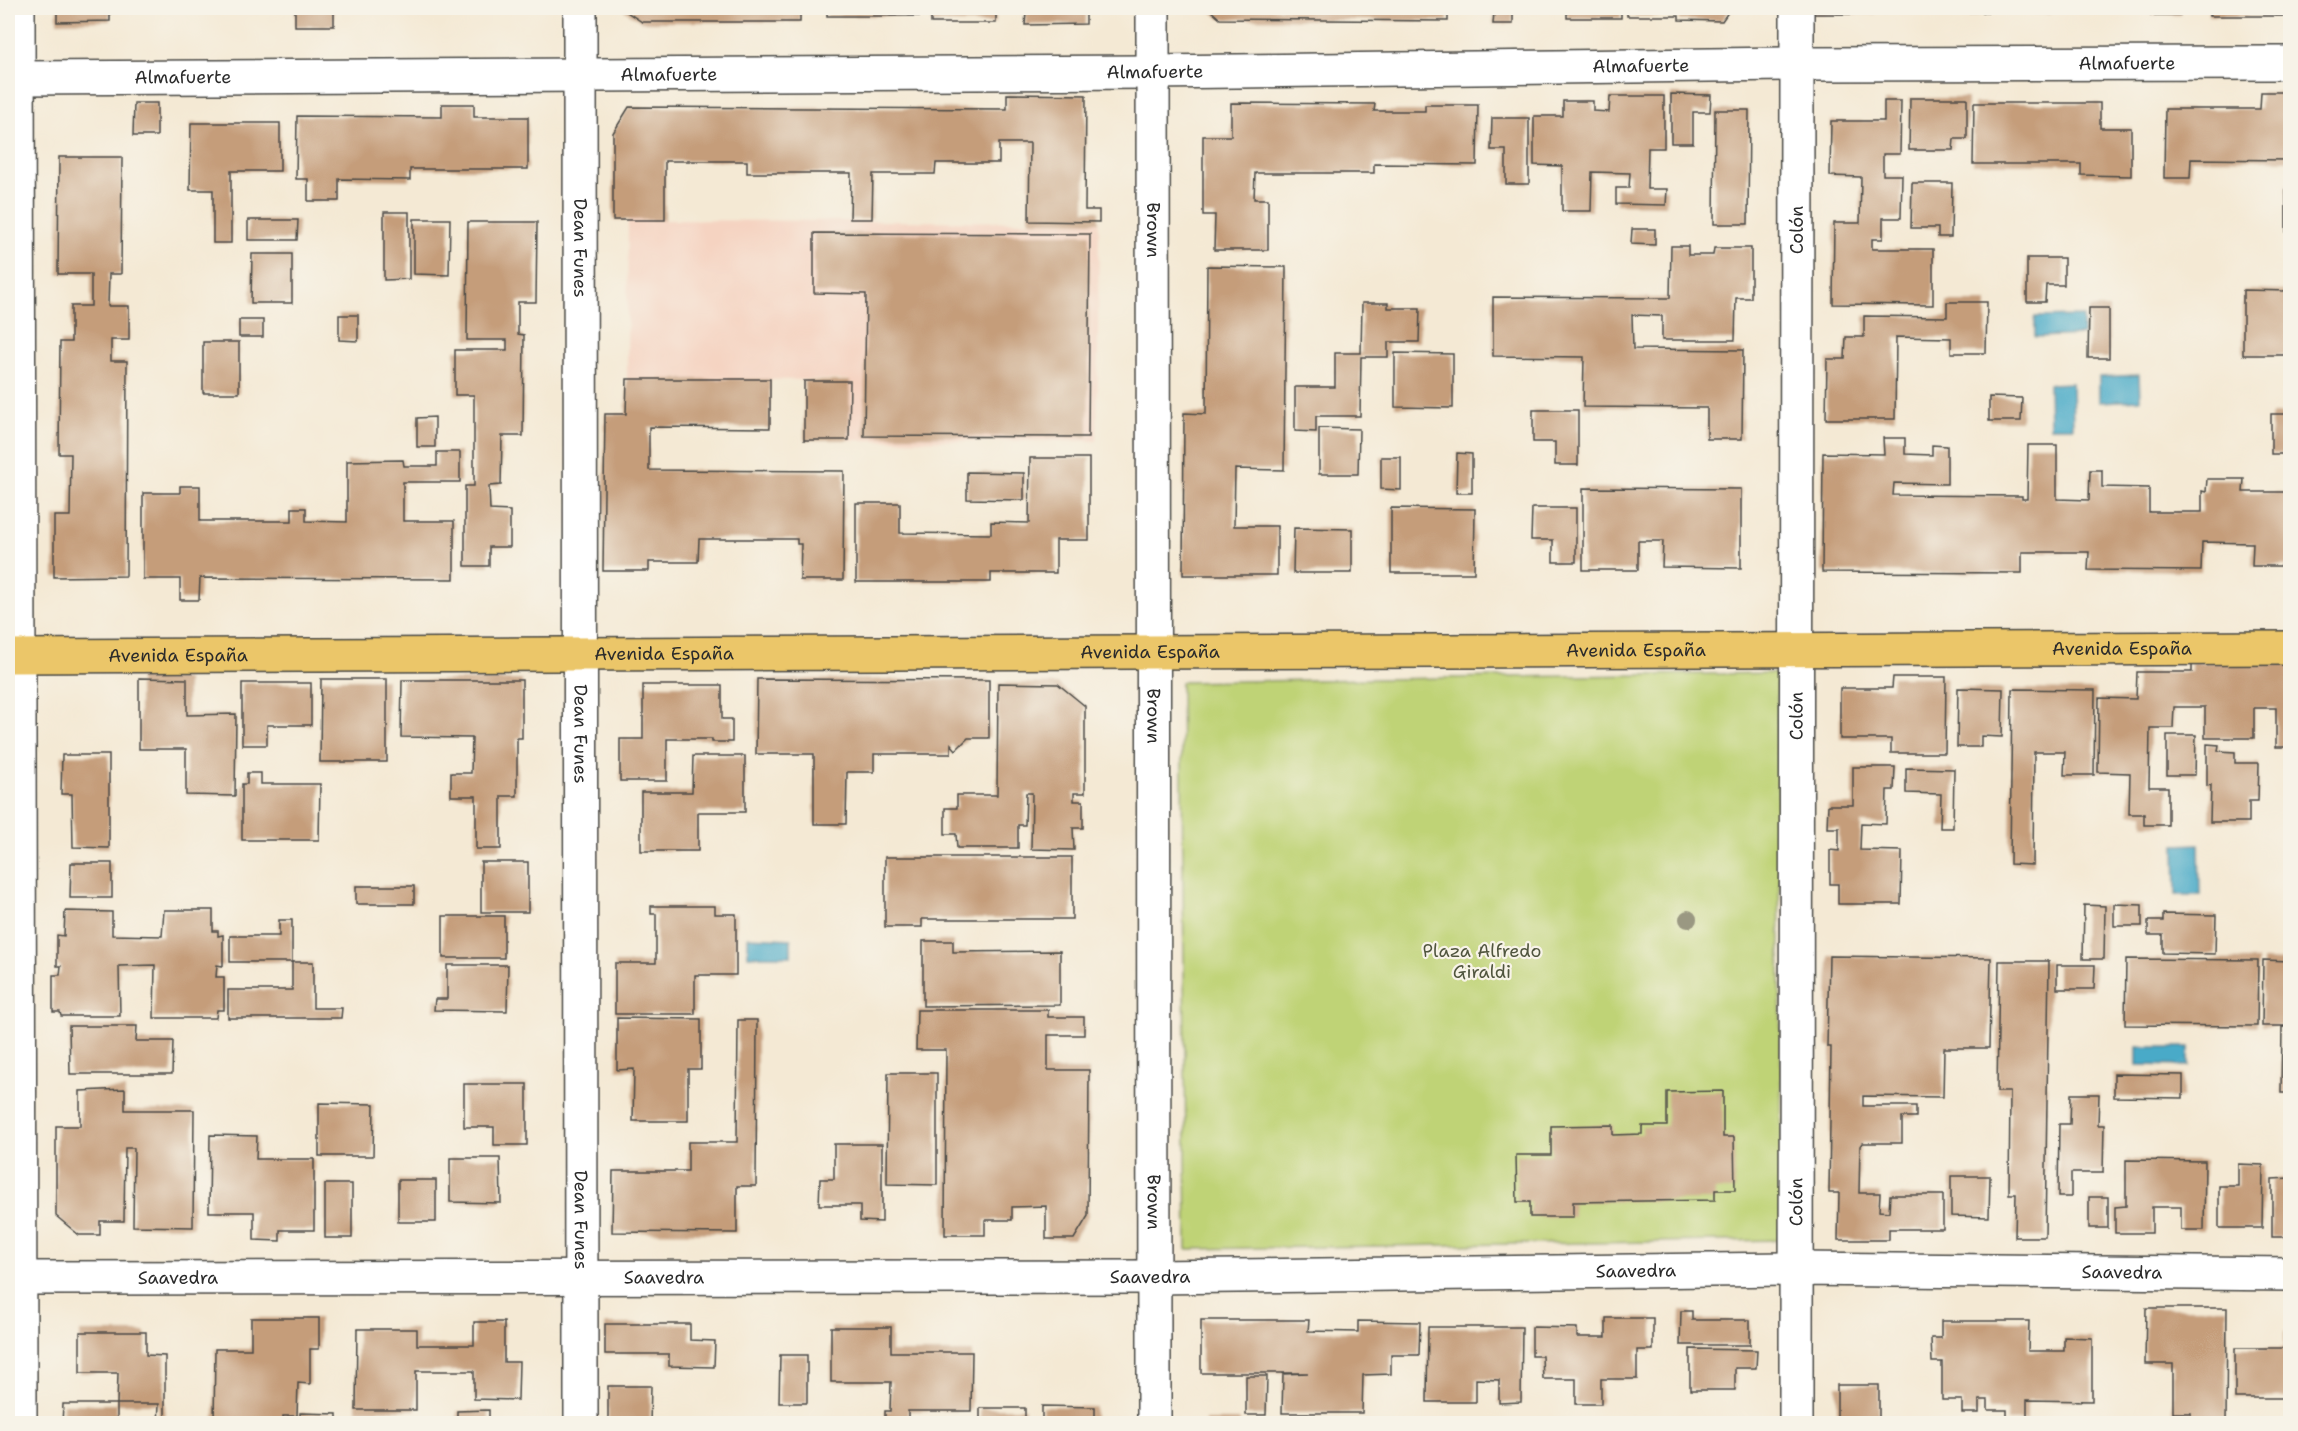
<svg xmlns="http://www.w3.org/2000/svg" width="2298" height="1431" viewBox="0 0 2298 1431" font-family="'Shantell Sans',sans-serif">
  <style>
    .built { fill: #f5d3c1 }
    .green { fill: #bfd376; stroke: #757f50; stroke-width: 1.5 }
    .water { fill: #48aac8; stroke: #3a6a7a; stroke-width: 1.5 }
    .building { fill: #c59d7a }
    .lines { fill: none; stroke-linecap: round; stroke-linejoin: round }
    .minor-casing { stroke: #494844; stroke-width: 36 }
    .major-casing { stroke: #494844; stroke-width: 36 }
    .minor { stroke: #fff; stroke-width: 33 }
    .major { stroke: #ebc669; stroke-width: 33 }
    .tree { fill: #9a9882 }
    .labels { text-anchor: middle; dominant-baseline: central; stroke-width: 4.5; stroke-linejoin: round; paint-order: stroke }
    .street-label { font-size: 18px; fill: #2b2b2b; stroke: #f7f3e8 }
    .park-label { font-size: 18px; fill: #50553e; stroke: #f7f3e8 }
  </style>
  <rect width="100%" height="100%" fill="#f7f3e8"/>
  <filter id="ink" filterUnits="userSpaceOnUse"><feTurbulence type="fractalNoise" baseFrequency=".0167" numOctaves="2"/><feDisplacementMap in="SourceGraphic" scale="12" xChannelSelector="R" yChannelSelector="G"/><feConvolveMatrix kernelMatrix="1 2 1 2 8 2 1 2 1" color-interpolation-filters="sRGB"/></filter>
  <filter id="wash" filterUnits="userSpaceOnUse"><feTurbulence type="fractalNoise" baseFrequency=".008" numOctaves="4" result="noise"/><feDisplacementMap in="SourceGraphic" scale="24" xChannelSelector="R" yChannelSelector="G"/><feGaussianBlur stdDeviation="1.35" result="paint"/><feColorMatrix in="noise" values="0 0 0 0 0 0 0 0 0 0 0 0 0 0 0 0 0 1.4 0 .05"/><feComposite in="paint" operator="in"/></filter>
  <g filter="url(#wash)">
    <rect width="100%" height="100%" fill="#f4e9d4"/>
    <path class="built" d="M628,220l471,2 -2,219 -248,-1v-60l-222,-1z"/>
    <path class="green" d="M1777,673l6,567 -596,9 -6,-567z"/>
    <path class="water" d="M2083,316v19l-48,2v-20z
      M2139,375l1,25 -41,2v-25z
      M2072,383l1,44h-23l-1,-43z
      M2199,844l1,51h-24l-1,-50z
      M748,937l43,2v17h-43z
      M2137,1047h52v19l-52,-1z"/>
    <g id="blocks">
      <path class="building" d="M57,8h117v2h-64v11l-53,1z
        M295,8h39v18h-39z
        M621,8h179v14h-158z
        M827,8h259v16l-61,1 1,-13 -30,1v10h-65v-7h-104z
        M1208,8h240v13l-228,-2z
        M1461,8h52v16h-20l1,-12h-33z
        M1567,8h54v10h-54z
        M1627,8h104l-9,13 -43,-1v-4h-52z
        M1814,8h60v6h-60z
        M1908,8h101v4l-101,1z
        M2035,8h16v6h-16z
        M2151,8h29v7h-29z
        M2209,8h81v8h-81z
        M2261,92h29v68l-99,-1 -1,19h-26l1,-69h95z
        M1007,94l79,1 -1,115h14v12l-70,-1 1,-78h-31v20h-63l-1,11h-62l-1,45h-22l1,-46h-104v-12h-82v59h-52v-87l16,-26 378,2z
        M1671,94l40,1 -1,17h-17v31h-22z
        M1610,96h54v52h-16l-1,41h20l-1,16 -50,-1v-16h13l1,-15 -38,-1 -1,39h-29v-45l-28,-1v-49h29v-15h30v10l16,1z
        M1910,98h57v41h-13l-1,11h-44z
        M1884,101h17l-1,53h-17v21h19l-1,43h-18v21h-11v10h61v56l-100,-1 1,-81h26l1,-46 -31,-1 1,-55h53z
        M134,103h23v33h-24z
        M1231,103l144,1 -1,7h51v-6h53l-1,60 -103,-1v9h-119l-1,26h14v51h-54l1,-35h-12v-79h28z
        M1974,103h126v25h31v48l-50,-1v-11h-108z
        M442,104h32v13h54v52h-118v11l-71,-1v22h-31v-22h-12l1,-63 145,1z
        M1715,110h34l-1,114h-34z
        M1492,118h37v66h-23v-34h-15z
        M191,123h89v48h-49v72h-18v-53h-23z
        M59,157h63l-1,117h-12l-1,32h21v34h-18v21h16l-1,215 -72,1v-61h16l1,-62h-12l1,-112h11v-36h20v-32h-33z
        M1912,183h40l-1,54h-13v-9h-27z
        M2286,184h4v48h-4z
        M384,212h25v67l-25,1z
        M414,219h36l-1,56 -35,-1z
        M248,220h50l-1,20h-49z
        M468,222h69l-1,80h-18v32l6,1 -1,101h-21l-1,49 -12,1 1,24 20,1v36h-21v19h-24v-80h9v-91h-19v-45h52v-10h-40z
        M1632,229h23v16l-24,-1z
        M814,233l276,1 -2,203 -224,-1 2,-142 -52,-1z
        M1671,246h17v9h25l1,-7h37v50h-15l-1,42h-73v-24l-30,-1 1,34 110,1 -1,89h-35v-31l-124,-1 1,-50 -91,-1v-59l177,1z
        M252,254h40v49h-41z
        M2027,258h37v27h-18l-1,17h-18z
        M1207,266l79,1 -2,203 -49,-1 -1,57h43v49h-94l1,-162 22,1z
        M2243,290l47,1v64h-47z
        M1947,302h40l-1,51h-35v-15l-55,-1 -1,82h-69l1,-60h18l1,-22h18v-21l83,1z
        M1362,303h26v5h32l-1,34h-31v15h-27l-1,59h-44v16l-21,-1v-44h40v-34h26z
        M2089,308h20v50h-21z
        M339,315h19v26l-19,-1z
        M239,320h24v17h-24z
        M203,342h36v51h-36z
        M1395,353l58,1v54l-58,-1z
        M627,379h143v49l-121,-1v43l195,1 -1,109h-43l1,-36h-4v-5h-98l-1,23h-49v9h-46l2,-157h21z
        M804,381h46l-1,59h-45z
        M1989,397l33,1 -1,23h-32z
        M1533,410h45v55h-23v-23h-22z
        M2271,414h19v40h-19z
        M435,417v30h-18v-29z
        M1319,428l40,1 -1,45h-39z
        M1883,438h22v16l27,1v-10l15,1v38l-53,-1 -1,12 129,1v3h5l1,-54h29v54l32,1 1,-30h12v17l47,1v24h53v-21l4,1 1,-13h37l-1,13h47v74h-38l1,-23 -51,-1 -1,29 -113,-1 1,-18h-67v21l-200,-1 1,-119 61,1z
        M437,452h23v30h-57v39h51v58l-254,-1 -1,22h-19v-21h-37v-86h37v-7h20v35h92v-13h14v13l41,1v-61l56,-1 1,6h33z
        M1457,453l15,1v39h-16z
        M1381,457h20v33l-20,-1z
        M1030,458h59v82h-33v33h-65v9h-135v-79h44v30l91,1v-12l38,1z
        M967,472l57,1v27l-57,-1z
        M1583,488l158,1v79l-79,-1 1,-26h-25v29h-55z
        M1391,508l84,1 -1,64h-83z
        M1532,508h44v54h-23v-22h-22z
        M1294,528l58,1v44h-59z
        M2192,662l98,1v84h-14v-39h-22v30h-49v-31h-31l-1,21h-23l-1,59h19v38h-24v-11h-15l1,-41 -32,-1 1,-74 37,1 1,-27h55z
        M1893,677h53l-1,76h-54v-14h-51v-51h52z
        M139,678l48,1v36l49,-1 -1,82 -49,-1v-46h-47z
        M321,679h66v83h-67z
        M757,679l232,1v58h-21l-12,12 -5,-6v10h-77v18h-27l-1,52h-32v-70h-58z
        M402,680h120v58h-5v58h-16v53h-25v-53h-25v-23h20l1,-35 -71,-1z
        M242,683h69v42h-44v20h-25z
        M998,683l60,1 27,22v87h-11v8h9v27h-10l1,22 -43,-1 1,-56h-6l-1,32h-7v23h-61l-1,-14h-11v-26h12v-13h40z
        M643,685h79v34h10v23h-20v-3h-45v42h-47v-42h23z
        M1958,688l45,1 -1,48 -21,-1v11h-24z
        M2012,689l83,1 -1,85h-30l1,-23h-31l-1,113 -23,-1z
        M2167,735h29l-1,40h-28z
        M2207,744l12,1 -1,6 17,1v11h24l-1,38h-9v21h-39l1,-37 -4,1z
        M62,755h47v93l-36,-1 -1,-53h-11z
        M693,756h52v56h-47v39h-57v-59h51z
        M1853,767h42l-1,23h-7l-1,34 -25,-1 -1,27 42,1 -1,53h-63v-20h-8v-34l9,1v-23h-12l1,-23h25z
        M1906,768l48,1 -1,59h-13l1,-34 -35,-1z
        M247,773h14v11h59l-1,56h-77v-56h5z
        M885,857h187v62h-150v8h-37z
        M481,862h47v50h-47z
        M71,863h41v35h-42z
        M356,886h58v18h-58z
        M2114,904l28,1v21h-28z
        M2084,905l21,1 -1,53h-21z
        M651,906h64v8h21v61h-41v39h-80v-51h41v-49h-5z
        M164,910h49v21h5v5l5,-1v31l-6,-1 -1,12h8v33h-7l-1,8h-62l1,-53 -36,1 1,50h-59l-1,-4h-7v-37h7l1,-9h-4v-31l7,1 1,-25 47,1v23l50,1z
        M2163,914l53,1 -1,39 -52,-1v-18h-15v-14h15z
        M443,916h61v42h-61z
        M279,920h13v42h-62v-26h49z
        M923,941h30v11l107,-1v54l-137,1z
        M1829,956l162,2 -2,90h-45l-1,49 -80,-1v10h53v11h-14v26h-40l-2,3 -1,47h21l-1,18 10,1 1,-17h53v34h-54v11h-51l1,-47h-10l2,-146h-4z
        M2126,959l132,1 -1,66 -132,-1z
        M2263,960l27,1v65h-28z
        M1999,961h50l-4,276h-30l1,-43h-7l1,-102h-13z
        M292,962h21v46h29l-1,10h-113v-28h64z
        M447,965h61l-1,46 -73,-1 1,-11h12z
        M2057,965h38l-1,24h-37z
        M917,1010h131v7h36v18h-36v35h41l-1,146 -14,23h-28v-33l-34,1v13h-27v15h-40l1,-185h-30z
        M617,1018l84,1v50h-13v52h-55l1,-52 -17,1z
        M738,1020h19l-1,166h-19v47l-125,-1 1,-61h75v-29h49z
        M69,1026h68l-1,15h37l-1,33h-102z
        M2282,1027h8v66h-9z
        M888,1073h49v112l-50,-1z
        M2114,1074l69,1v23l-69,-1z
        M464,1084h63v61h-33v-18h-30z
        M125,1089v21h69l-1,117 -60,-1 1,-78h-9l-1,73h-24v14h-21l-23,-19v-90h24v-35z
        M1723,1091v46h11l1,53h-20v10l-142,2v15h-43v-15h-13l-1,-47h35v-29l62,-1v10l29,-1v-8h25v-34z
        M2071,1094h28l-1,31h6l-1,48h-32v24h-13l1,-73h11z
        M319,1103l55,1 -1,52h-54z
        M210,1135l47,1 -1,23h58v71h-34v11l-26,-1v-28h-45z
        M834,1144h48v78l-22,-1v-16h-41l1,-26h14z
        M450,1158h50l1,45 -51,-1z
        M2126,1160l79,1 -1,69h-23v-23h-29v26h-37v-26l11,-1z
        M2238,1164l25,1 -1,63h-43v-42h19z
        M1951,1176h39l-1,41 -38,-1z
        M2290,1178v59h-18v-58z
        M398,1180h38v42h-38z
        M325,1184h27v54h-27z
        M2089,1197h19v31h-19z
        M2146,1308h81l-1,116h-35v-11h-18v-49h-28z
        M1681,1311h11v9h58v25h-70z
        M251,1318h68v31h-9v35l-12,-1 -1,33h-14v8h-69l1,-75h36z
        M1606,1318h47v32h-16v29h-36v25h-25v-25h-33l-1,-23h-10v-29l45,1v9h29z
        M1201,1320h108l-1,11 50,1v-11l62,1 -1,33h-28v19l-28,1 -1,38h-80l1,-39 25,-1h-107z
        M1941,1321h88l-1,30h36v-14l28,1v63l-65,-1v21h-20v-11h-19v-10h-9v13h-17v-13h-20v-38h-10l-1,-24h10z
        M474,1322h30v40h15l-1,38 -44,-1v-28h-58v39h-60l1,-81h60v16h57z
        M605,1324h85v16l25,1 -1,26 -45,-1v-12h-64z
        M831,1327h60v25h81l-1,59h-63v13h-23v-13h5l1,-29h-60z
        M1428,1327h94l-1,75 -22,1v-23l-23,-1v23h-49z
        M2284,1331h6v53h-2l-1,14h-52v-50h49z
        M80,1332h66v23l19,1v68h-7l1,-20h-42l1,-31h-38z
        M1690,1349l67,1 -1,18h-21v22h-45z
        M780,1355h27v48h-28z
        M1246,1376h21l-1,39h-20z
        M1837,1385h42v39h-42z
        M608,1386h43l-1,38h-42z
        M63,1404h54v19l-55,1z
        M1042,1406l53,1v17h-53z
        M980,1408h45v16h-45z
        M489,1410v14h-32v-13z
        M300,1413l37,1v10h-37z
        M726,1420h19v4h-19z
        M1205,1420h35v4h-35z"/>
    </g>
  </g>
  <g filter="url(#ink)">
    <use href="#blocks" fill-opacity="0" stroke="#494844" stroke-width="1.5"/>
    <g class="lines">
      <defs>
        <g id="minor">
          <path d="M18,8l2,1416"/>
          <path id="s1" d="M580,8l1,1416"/>
          <path id="s2" d="M1153,8l1,1416"/>
          <path id="s3" d="M18,78l1135,-6 643,-8 494,-1"/>
          <path id="s4" d="M8,1278l1146,-1 642,-8 494,5"/>
          <path id="s5" d="M1796,1424l1,-1416"/>
        </g>
        <g id="major">
          <path id="s6" d="M8,656l2282,-8"/>
        </g>
      </defs>
      <use href="#minor" class="minor-casing"/>
      <use href="#major" class="major-casing"/>
      <use href="#minor" class="minor"/>
      <use href="#major" class="major"/>
    </g>
    <circle class="tree" cx="1688" cy="919" r="9"/>
  </g>
  <g class="labels">
    <g class="street-label">
      <text stroke="none"><textPath href="#s3" startOffset="2109">Almafuerte</textPath></text>
      <text stroke="none"><textPath href="#s3" startOffset="1623">Almafuerte</textPath></text>
      <text stroke="none"><textPath href="#s3" startOffset="1137">Almafuerte</textPath></text>
      <text stroke="none"><textPath href="#s3" startOffset="651">Almafuerte</textPath></text>
      <text stroke="none"><textPath href="#s3" startOffset="165">Almafuerte</textPath></text>
      <text stroke="none"><textPath href="#s5" startOffset="1194">Colón</textPath></text>
      <text stroke="none"><textPath href="#s2" startOffset="222">Brown</textPath></text>
      <text stroke="none"><textPath href="#s1" startOffset="240">Dean Funes</textPath></text>
      <text stroke="none"><textPath href="#s6" startOffset="2114">Avenida España</textPath></text>
      <text stroke="none"><textPath href="#s6" startOffset="1628">Avenida España</textPath></text>
      <text stroke="none"><textPath href="#s6" startOffset="1142">Avenida España</textPath></text>
      <text stroke="none"><textPath href="#s6" startOffset="656">Avenida España</textPath></text>
      <text stroke="none"><textPath href="#s6" startOffset="170">Avenida España</textPath></text>
      <text stroke="none"><textPath href="#s5" startOffset="708">Colón</textPath></text>
      <text stroke="none"><textPath href="#s2" startOffset="708">Brown</textPath></text>
      <text stroke="none"><textPath href="#s1" startOffset="726">Dean Funes</textPath></text>
      <text stroke="none"><textPath href="#s2" startOffset="1194">Brown</textPath></text>
      <text stroke="none"><textPath href="#s5" startOffset="222">Colón</textPath></text>
      <text stroke="none"><textPath href="#s1" startOffset="1212">Dean Funes</textPath></text>
      <text stroke="none"><textPath href="#s4" startOffset="1628">Saavedra</textPath></text>
      <text stroke="none"><textPath href="#s4" startOffset="2114">Saavedra</textPath></text>
      <text stroke="none"><textPath href="#s4" startOffset="1142">Saavedra</textPath></text>
      <text stroke="none"><textPath href="#s4" startOffset="170">Saavedra</textPath></text>
      <text stroke="none"><textPath href="#s4" startOffset="656">Saavedra</textPath></text>
    </g>
    <g class="park-label">
      <text x="1482" y="951">Plaza Alfredo<tspan x="1482" dy="21">Giraldi</tspan></text>
    </g>
  </g>
  <rect width="2298" height="1431" fill="none" stroke="#f7f3e8" stroke-width="30"/>
</svg>
